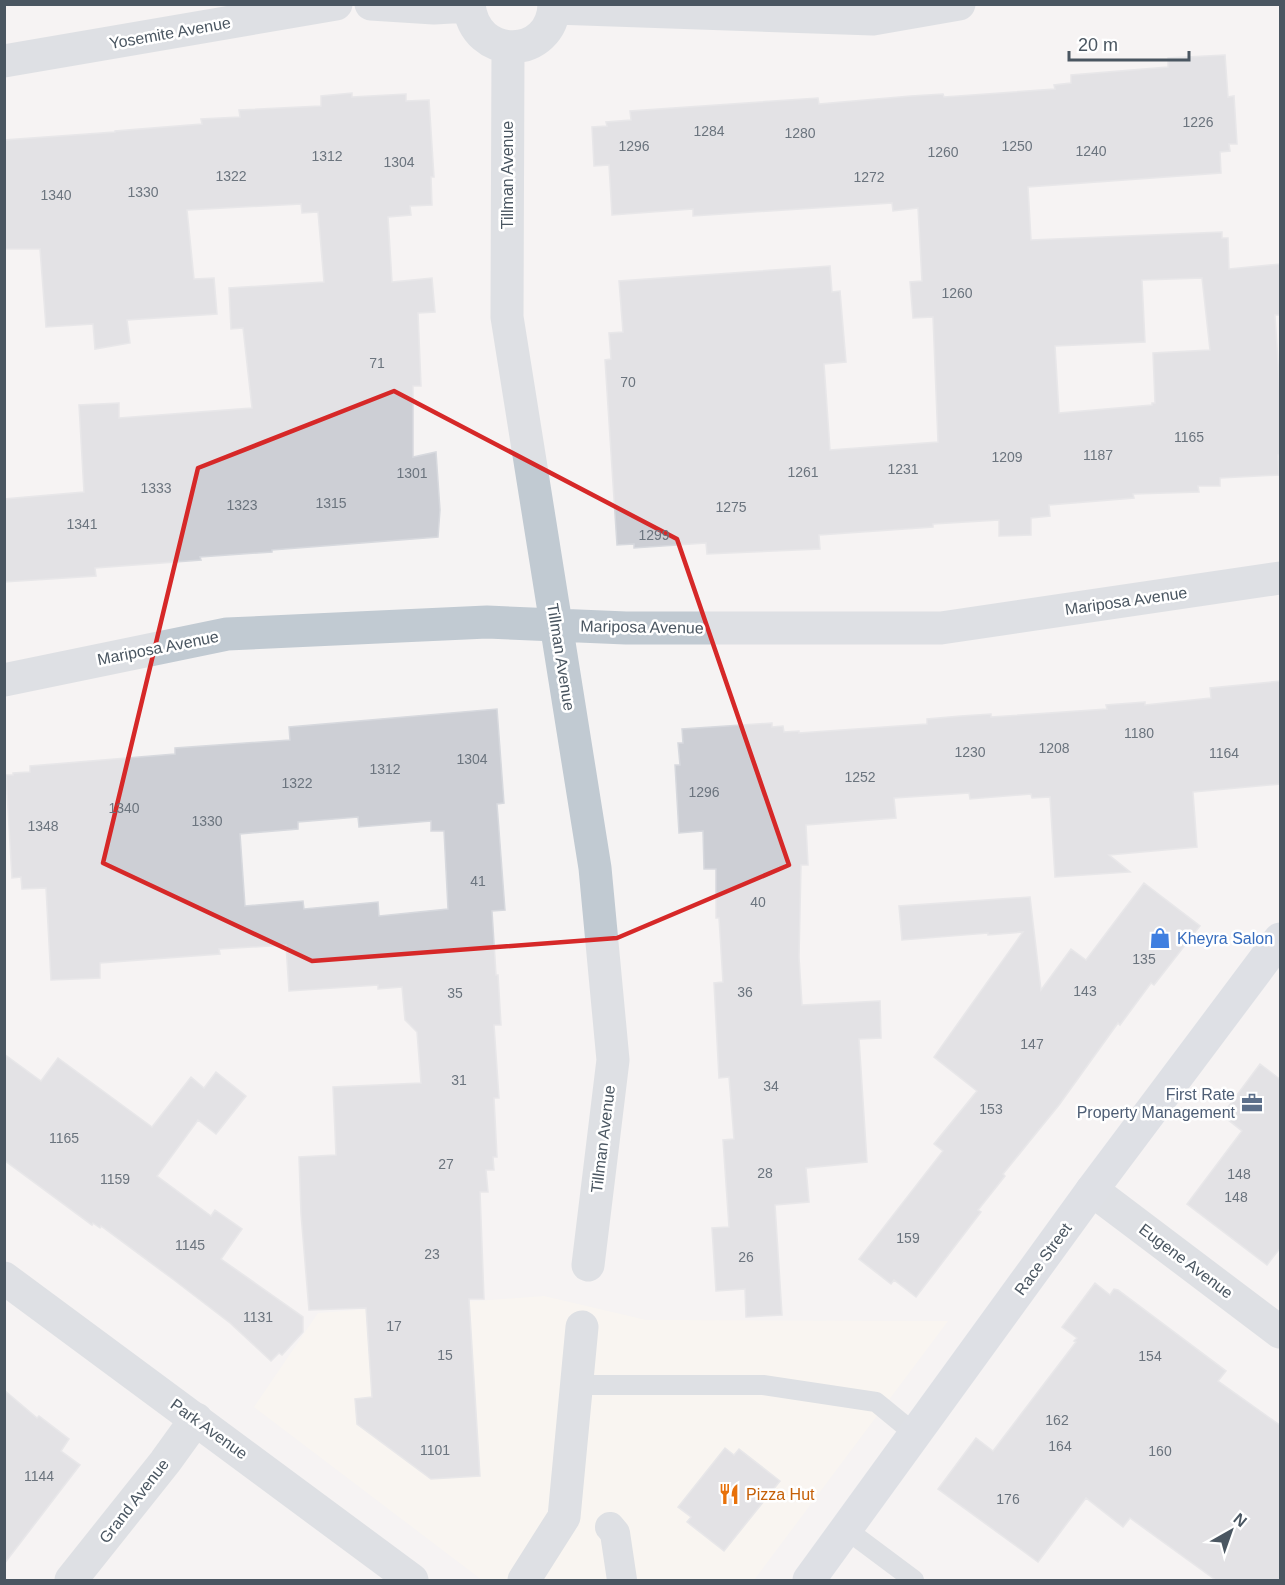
<svg xmlns="http://www.w3.org/2000/svg" width="1285" height="1585" viewBox="0 0 1285 1585" font-family="Arial,sans-serif">
  <style>
    .commercial { fill: #fdf9ef }
    .building { fill: #cdcfd5; stroke: #d7d9de; stroke-width: 1.5; fill-rule: evenodd }
    .lines { fill: none; stroke-linecap: round; stroke-linejoin: round }
    .service { stroke: #c1cad2; stroke-width: 20 }
    .pedestrian { stroke: #c1cad2; stroke-width: 30 }
    .minor { stroke: #c1cad2; stroke-width: 33 }
    .tertiary { stroke: #c1cad2; stroke-width: 33 }
    .secondary { stroke: #c1cbd6; stroke-width: 33 }
    .marked { fill: none; stroke: #d62828; stroke-width: 4.5; stroke-linejoin: round }
    .labels { text-anchor: middle; dominant-baseline: central; stroke-width: 5; stroke-linejoin: round; paint-order: stroke }
    .number-label { font-size: 14px; fill: #6b747e }
    .street-label { font-size: 16px; fill: #4a5661; stroke: #fff }
    .shop-label { font-size: 16px; fill: #366cbe; stroke: #fff; text-anchor: start }
    .service-label { font-size: 16px; fill: #4e5e75; stroke: #fff; text-anchor: end }
    .food-label { font-size: 16px; fill: #c56008; stroke: #fff; text-anchor: start }
  </style>
  <rect width="100%" height="100%" fill="#f5f3f3"/>
  <path class="commercial" d="M544,1296l102,24 302,1 -194,259h-272l-228,-173 64,-94z"/>
  <path class="building" d="M1225,55l3,42 6,-1 3,48h-8l1,7 -10,1 1,21 -193,14 3,53 191,-8v6h6l1,31 52,-5v51h-6l6,95v45h-3l1,20 -59,3v8h-22l1,6 -66,2 1,4 -85,7 1,11 -19,2v17l-32,1v-16l-66,4v3l-114,8 1,14 -113,5 -1,-11 -72,5v-4l-17,1 -12,-185 6,-1 -2,-26 14,-1 -4,-51 211,-15 2,26 8,-1 6,71 -22,2 6,86 108,-8 -5,-125 -20,1 -3,-36 12,-1 -4,-73 -25,3 -1,-8 -199,13v-7l-81,6 -3,-50 -15,1 -2,-39 15,-1 -1,-4 25,-2 -1,-9 188,-13 1,6 92,-8 32,-2 1,3 111,-8 -1,-4 17,-2v-8l97,-8v-9zM1202,278l8,72 -57,3 2,50h-3v2l-93,8 -4,-67 90,-4 -3,-62z
    M352,93v4l54,-3v7l23,-1 5,77h-3l1,28 -22,1 1,9 -23,2 4,65 40,-4 3,34 -17,1 3,73h-8v71l23,-5 4,58 -2,27 -166,13v2l-72,5 1,3 -106,8 1,8 -92,6v-83l80,-7 -5,-87 40,-2v15l133,-10 -9,-80 -12,1 -2,-41 95,-6 -6,-70 -16,1 -1,-9 -114,6 7,69 20,-1 3,36 -90,6 3,23 -35,6 -2,-25 -47,3 -6,-78h-36v-109l111,-8v-1l87,-7 -1,-5 39,-2 -1,-7 82,-4v-10z
    M1281,681v103l-88,8 4,55 -88,8 21,17 -75,5 -5,-80 -18,1 -1,-4 -61,5 -1,-6 -75,5 2,20 -90,7 2,40h-7l-2,92 3,48 78,-4 1,37 -22,1 8,123 -61,6 3,34 -34,3 7,110 -36,2 -1,-28 -29,2 -4,-63 17,-1 -6,-87 11,-1 -5,-62 -10,1 -5,-95 9,-1 -4,-64h-3v-49h-12l-1,-38 -24,2 -4,-68h5l-2,-22h5l-1,-14 90,-6v4l11,-1 1,6 15,-1v2l128,-9v-5l34,-3 30,-2v3l116,-8 -1,-4 39,-3v3l66,-7 -1,-10z
    M497,709l7,94 -7,1 8,106 -13,1 4,64h2l3,50h-7l5,73h-5l3,59h-4l1,13h-8l2,22h-8l4,107h-15l11,177 -49,3 -74,-55 -2,-25 17,-2 -6,-89 -57,2 -8,-96 -2,-57 37,-2 -3,-68 88,-4 -4,-51 -12,-12 -3,-33 -24,2v-4l-89,6 -3,-46 -67,4 1,5 -120,9v15l-49,2 -5,-92 -24,1 -1,-12 -9,1 -6,-103h7v-2l17,-1v-6l145,-12v-6l115,-8 -1,-13zM358,817l1,10 72,-6v10h13l4,78 -69,7 -1,-14 -74,7 -1,-8 -58,5 -5,-72 58,-5v-7z
    M1144,883l56,43 -46,59 -3,-2 -31,42 -2,-2 -59,82 -56,69 2,2 -27,34 3,2 -65,85 -22,-17 -3,4 -32,-25 84,-108 -9,-7 43,-53 -43,-34 89,-125 -35,3v-2l-86,7 -3,-34 131,-9 11,93 30,-41 15,11z
    M4,1054l37,27 17,-23 94,69 39,-50 13,11 12,-16 30,24 -30,38 -18,-14 -41,56 54,40 4,-6 27,19 -21,30 82,58v15l-21,23 -3,-2 -8,8 -41,-38 -56,-43 -73,-54 -1,2 -7,-5 -1,2 -88,-65z
    M1260,1064l21,16v167l-14,18 -80,-61 55,-73 -20,-16z
    M1095,1283l15,12 4,-6 4,1 108,81 -8,10 63,45v155h-64l-87,-63 -7,9 -37,-29 -48,64 -100,-73 38,-51 17,13 83,-109 -2,-1 3,-3 -15,-11z
    M4,1390l33,28 2,-2 30,23 -8,12 19,14 -76,99z
    M725,1448l9,7 5,-6 41,32 -56,70 -37,-29 4,-5 -13,-10z"/>
  <g class="lines">
    <path class="service" d="M576,1385h187l113,17 39,32
      M847,1530l67,50"/>
    <path class="pedestrian" d="M610,1527l5,6 7,47"/>
    <path class="minor" d="M371,4l63,4 35,-2
      M469,4c5,58 84,56 85,0
      M555,8l318,11 86,-15
      M508,48l-1,269 88,551 18,192 -25,205
      M4,61l332,-57
      M4,680l223,-46 260,-12 139,6h315l339,-50
      M1092,1190l188,142
      M71,1580l94,-118 31,-43
      M524,1580l40,-63 18,-190"/>
    <path class="tertiary" d="M4,1278l408,302"/>
    <path class="secondary" d="M809,1580l283,-390 188,-251"/>
  </g>
  <path d="M0 0H1285V1585H0ZM394,391l283,148 112,326 -172,73 -305,23 -209,-98 95,-395z" fill="#f5f3f3" fill-opacity=".55" fill-rule="evenodd"/>
  <path class="marked" d="M394,391l283,148 112,326 -172,73 -305,23 -209,-98 95,-395z"/>
  <defs>
    <symbol id="shop-bare" viewBox="-9 -9 18 18"><path d="M-5-2.5h2.3a2.7 3.5 0 0 1 5.4 0H5L5.5 6h-11ZM-1.5-2.5h3a1.5 2.3 0 0 0-3 0Z" fill="#3f7fe0" stroke="#fff" stroke-width="2.5" paint-order="stroke"/></symbol>
    <symbol id="office-bare" viewBox="-9 -9 18 18"><path d="M-6-3h4V-5.5h4V-3h4V5H-6ZM-1-4.5V-3h2v-1.5ZM-6 0V1H6V0Z" fill="#5c6f8a" stroke="#fff" stroke-width="2.5" paint-order="stroke"/></symbol>
    <symbol id="restaurant-bare" viewBox="-9 -9 18 18"><path d="M-5-6h1v4h1v-4h1v4h1v-4h1v5L-1.5 .5V6h-2V.5L-5-1ZM5-6V6H3V1.5H1.5Q1.5-4 5-6Z" fill="#e8710a" stroke="#fff" stroke-width="2.5" paint-order="stroke"/></symbol>
  </defs>
  <g fill-rule="evenodd">
    <use href="#shop-bare" x="1145" y="923" width="30" height="30"/>
    <use href="#office-bare" x="1237" y="1088" width="30" height="30"/>
    <use href="#restaurant-bare" x="714" y="1479" width="30" height="30"/>
  </g>
  <g class="labels">
    <g class="number-label">
      <text x="1198" y="122">1226</text>
      <text x="709" y="131">1284</text>
      <text x="800" y="133">1280</text>
      <text x="634" y="146">1296</text>
      <text x="1017" y="146">1250</text>
      <text x="1091" y="151">1240</text>
      <text x="943" y="152">1260</text>
      <text x="327" y="156">1312</text>
      <text x="399" y="162">1304</text>
      <text x="231" y="176">1322</text>
      <text x="869" y="177">1272</text>
      <text x="143" y="192">1330</text>
      <text x="56" y="195">1340</text>
      <text x="957" y="293">1260</text>
      <text x="377" y="363">71</text>
      <text x="628" y="382">70</text>
      <text x="1189" y="437">1165</text>
      <text x="1098" y="455">1187</text>
      <text x="1007" y="457">1209</text>
      <text x="903" y="469">1231</text>
      <text x="803" y="472">1261</text>
      <text x="412" y="473">1301</text>
      <text x="156" y="488">1333</text>
      <text x="331" y="503">1315</text>
      <text x="242" y="505">1323</text>
      <text x="731" y="507">1275</text>
      <text x="82" y="524">1341</text>
      <text x="654" y="535">1299</text>
      <text x="1139" y="733">1180</text>
      <text x="1054" y="748">1208</text>
      <text x="970" y="752">1230</text>
      <text x="1224" y="753">1164</text>
      <text x="472" y="759">1304</text>
      <text x="385" y="769">1312</text>
      <text x="860" y="777">1252</text>
      <text x="297" y="783">1322</text>
      <text x="704" y="792">1296</text>
      <text x="124" y="808">1340</text>
      <text x="207" y="821">1330</text>
      <text x="43" y="826">1348</text>
      <text x="478" y="881">41</text>
      <text x="758" y="902">40</text>
      <text x="1144" y="959">135</text>
      <text x="1085" y="991">143</text>
      <text x="745" y="992">36</text>
      <text x="455" y="993">35</text>
      <text x="1032" y="1044">147</text>
      <text x="459" y="1080">31</text>
      <text x="771" y="1086">34</text>
      <text x="991" y="1109">153</text>
      <text x="64" y="1138">1165</text>
      <text x="446" y="1164">27</text>
      <text x="765" y="1173">28</text>
      <text x="1239" y="1174">148</text>
      <text x="115" y="1179">1159</text>
      <text x="1236" y="1197">148</text>
      <text x="908" y="1238">159</text>
      <text x="190" y="1245">1145</text>
      <text x="432" y="1254">23</text>
      <text x="746" y="1257">26</text>
      <text x="258" y="1317">1131</text>
      <text x="394" y="1326">17</text>
      <text x="445" y="1355">15</text>
      <text x="1150" y="1356">154</text>
      <text x="1057" y="1420">162</text>
      <text x="1060" y="1446">164</text>
      <text x="435" y="1450">1101</text>
      <text x="1160" y="1451">160</text>
      <text x="39" y="1476">1144</text>
      <text x="1008" y="1499">176</text>
    </g>
    <g class="street-label">
      <text transform="translate(170 33) rotate(-10)">Yosemite Avenue</text>
      <text transform="translate(507 175) rotate(-90)">Tillman Avenue</text>
      <text transform="translate(1126 601) rotate(-8)">Mariposa Avenue</text>
      <text transform="translate(642 627) rotate(1)">Mariposa Avenue</text>
      <text transform="translate(158 648) rotate(-11)">Mariposa Avenue</text>
      <text transform="translate(561 657) rotate(81)">Tillman Avenue</text>
      <text transform="translate(603 1139) rotate(-83)">Tillman Avenue</text>
      <text transform="translate(1043 1259) rotate(-54)">Race Street</text>
      <text transform="translate(1186 1261) rotate(37)">Eugene Avenue</text>
      <text transform="translate(209 1429) rotate(36)">Park Avenue</text>
      <text transform="translate(134 1501) rotate(-52)">Grand Avenue</text>
    </g>
    <g class="shop-label">
      <text x="1177" y="938">Kheyra Salon</text>
    </g>
    <g class="service-label">
      <text x="1235" y="1094">First Rate<tspan x="1235" dy="18">Property Management</tspan></text>
    </g>
    <g class="food-label">
      <text x="746" y="1494">Pizza Hut</text>
    </g>
  </g>
  <rect width="1285" height="1585" fill="none" stroke="#4a5661" stroke-width="12"/>
  <g transform="translate(1231 1531) rotate(40)" stroke="#ffffff" stroke-width="4.5" paint-order="stroke">
  <path d="M0-4.5L10 22L0 15L-10 22Z" fill="#4a5661"/>
  <text y="-9" font-size="16" font-weight="bold" text-anchor="middle" fill="#4a5661">N</text>
  </g>
  <path d="M1069 51v9h120v-9" fill="none" stroke="#4a5661" stroke-width="3"/>
  <text x="1078" y="51" font-size="18" fill="#4a5661" stroke="#ffffff" stroke-width="4.5" paint-order="stroke">20 m</text>
</svg>
